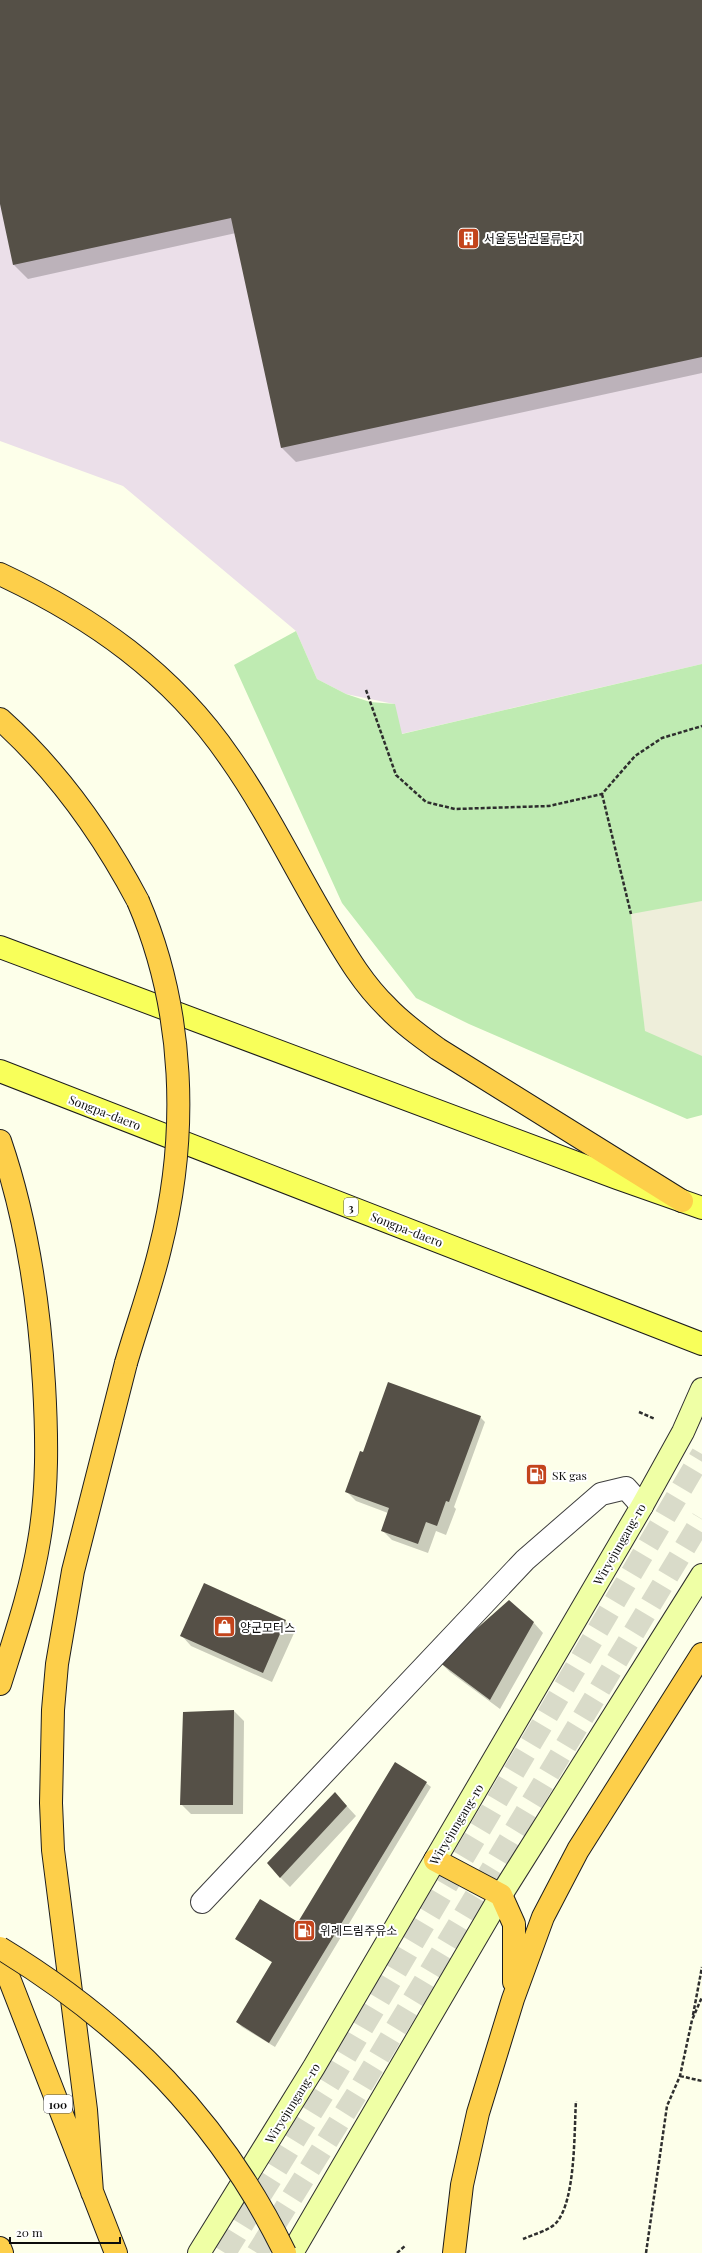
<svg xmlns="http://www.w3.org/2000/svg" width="702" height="2253" viewBox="0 0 702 2253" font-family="'Playfair Display','Noto Sans KR',serif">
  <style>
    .industrial { fill: #ebdfe9 }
    .green { fill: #bfebb2 }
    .plaza { fill: #eeeeda }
    .shadow { fill: #0003 }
    .building { fill: #555047 }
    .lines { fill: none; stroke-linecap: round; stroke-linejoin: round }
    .secondary-tunnel { stroke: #d9dbc9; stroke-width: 22; stroke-dasharray: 22 11; stroke-linecap: butt }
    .lane-casing { stroke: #3f3f3f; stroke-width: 24 }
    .secondary-casing { stroke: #2e2e2e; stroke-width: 24 }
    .primary-casing { stroke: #1d1d1d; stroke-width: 24 }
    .highway-casing { stroke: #1d1d1d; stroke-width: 24 }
    .path { stroke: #2e2e2e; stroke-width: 2.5; stroke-dasharray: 4 2; stroke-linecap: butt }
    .lane { stroke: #fff; stroke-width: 22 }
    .secondary { stroke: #efffa5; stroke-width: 22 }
    .primary { stroke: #f8ff5a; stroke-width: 22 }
    .highway { stroke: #fdcf4a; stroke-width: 22 }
    .highway-bridge-casing { stroke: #1d1d1d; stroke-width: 24; stroke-linecap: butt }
    .highway-bridge { stroke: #fdcf4a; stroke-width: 22 }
    .labels { text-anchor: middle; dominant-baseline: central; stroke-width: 4; stroke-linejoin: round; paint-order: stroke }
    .shield { fill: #fff; stroke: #555; stroke-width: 1 }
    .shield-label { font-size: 11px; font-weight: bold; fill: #0c0c0c }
    .poi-label { font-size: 12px; fill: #0c0c0c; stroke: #fff; text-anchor: start }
    .street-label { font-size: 12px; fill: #0c0c0c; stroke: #fff }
  </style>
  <rect width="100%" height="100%" fill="#fdffea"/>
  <path class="industrial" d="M0,0h702v664l-301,70 -7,-30 -48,-10 -29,-15 -21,-48 -173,-145 -123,-45z"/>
  <path class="green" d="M296,631l21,48 29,15 24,8 25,2 7,30 300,-70v451l-15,4 -218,-95 -53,-26 -74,-95 -108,-238z"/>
  <path class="plaza" d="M702,901v155l-57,-25 -14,-117z"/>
  <path class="shadow" d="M0,0h702v373l-406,89 -14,-14 -46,-215 -208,46 -14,-14 -14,-66z
    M480,1417l5,5 -31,85 2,2 -10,26 -10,-4 -8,22 -36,-13 -10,-10 6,-17 -32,-12 -10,-10 21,-37z
    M204,1585l81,36 10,10 -23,51 -81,-36 -9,-10z
    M534,1623l9,10 -43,76 -50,-37 -9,-9z
    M234,1711l10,10 -1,93h-52l-10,-10z
    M426,1783l5,4 -156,260 -33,-20 -5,-5 36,-59 -36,-24 62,-16z
    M344,1803l12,13 -66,71 -10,-10z"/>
  <path class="building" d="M0,0h702v357l-421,91 -50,-230 -218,47 -13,-61z
    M388,1382l93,34 -32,86 -3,-1 -9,25 -11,-4 -8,22 -37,-13 8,-23 -44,-16 15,-41 3,1z
    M204,1583l82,37 -23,53 -83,-37z
    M509,1600l25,22 -44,78 -51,-38z
    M234,1710l-1,95h-53l3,-93z
    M395,1762l32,20 -158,261 -33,-21 36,-60 -37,-23 25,-40 38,23z
    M335,1792l12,14 -67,72 -13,-15z"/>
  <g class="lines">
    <path class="secondary-tunnel" d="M225,2253l108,-175 369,-624
      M257,2253l99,-158 346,-576"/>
    <defs>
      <path id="lane" d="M202,1902l323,-342 76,-66 25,-6 16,18"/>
      <path id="secondary" d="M199,2253l115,-186 328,-561 41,-74 19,-43
        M292,2253l209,-358 201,-320"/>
      <path id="primary" d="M0,947l617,231 85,30
        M0,1071l702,273"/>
      <path id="highway" d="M0,574c92,43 172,99 230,184 36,51 64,109 96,163 18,30 35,61 61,86 15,16 33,29 51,42l244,152
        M0,719c58,52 102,114 138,182
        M0,1141c27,79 39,159 44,243 3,52 4,105 -5,157 -8,49 -24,95 -39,143
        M435,1860l66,35 13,29v58
        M0,1955l116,298
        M92,2192l-6,-82 -33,-260 -2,-47 2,-93 4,-46 16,-93 53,-208
        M0,2248l2,5
        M454,2253l8,-68 16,-72 35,-114 30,-82 35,-67 124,-196"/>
    </defs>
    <use href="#lane" class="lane-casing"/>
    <use href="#secondary" class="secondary-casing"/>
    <use href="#primary" class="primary-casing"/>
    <use href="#highway" class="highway-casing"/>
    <path class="path" d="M366,690l30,85 30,27 29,7 94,-3 53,-12 33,-38 27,-18 40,-12
      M602,794l29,120
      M639,1412l16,7
      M693,2015l9,-48
      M680,2076l22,5
      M523,2239c9,-4 27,-9 33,-16 20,-22 18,-92 20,-122
      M397,2253l9,-8
      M646,2253l21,-147 13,-30 12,-56 10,-23"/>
    <use href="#lane" class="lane"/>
    <use href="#secondary" class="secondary"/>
    <use href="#primary" class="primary"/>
    <use href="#highway" class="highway"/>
    <defs>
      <path id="highway-bridge" d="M126,1363c11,-38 25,-76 34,-114 29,-114 25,-239 -22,-348
        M0,1948c125,76 221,173 285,305"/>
    </defs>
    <use href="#highway-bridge" class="highway-bridge-casing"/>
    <use href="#highway-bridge" class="highway-bridge"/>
  </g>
  <defs>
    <symbol id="building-square" viewBox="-11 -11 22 22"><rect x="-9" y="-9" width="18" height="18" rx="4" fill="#c3441c" stroke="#fff"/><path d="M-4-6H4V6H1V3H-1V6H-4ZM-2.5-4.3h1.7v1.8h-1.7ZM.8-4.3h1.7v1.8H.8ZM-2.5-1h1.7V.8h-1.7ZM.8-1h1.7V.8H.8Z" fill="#fff"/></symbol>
    <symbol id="fuel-square" viewBox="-11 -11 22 22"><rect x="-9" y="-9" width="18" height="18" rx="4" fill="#c3441c" stroke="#fff"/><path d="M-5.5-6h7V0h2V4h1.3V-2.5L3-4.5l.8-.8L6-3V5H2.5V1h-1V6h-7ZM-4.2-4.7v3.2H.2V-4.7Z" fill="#fff"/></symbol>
    <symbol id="shop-square" viewBox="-11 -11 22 22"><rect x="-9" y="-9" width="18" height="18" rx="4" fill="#c3441c" stroke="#fff"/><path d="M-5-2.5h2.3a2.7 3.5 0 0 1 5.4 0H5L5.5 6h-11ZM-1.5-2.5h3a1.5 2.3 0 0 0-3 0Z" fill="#fff"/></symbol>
  </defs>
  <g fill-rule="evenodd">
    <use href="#building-square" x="456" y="226" width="25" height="25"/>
    <use href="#fuel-square" x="524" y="1462" width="25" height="25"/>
    <use href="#shop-square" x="212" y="1614" width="25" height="25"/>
    <use href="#fuel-square" x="292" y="1918" width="25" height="25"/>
  </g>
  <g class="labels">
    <g class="shield">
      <rect x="344" y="1198" width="14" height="18" rx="3"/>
      <rect x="44" y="2095" width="28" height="18" rx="3"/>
    </g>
    <g class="shield-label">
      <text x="351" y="1207">3</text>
      <text x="58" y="2104">100</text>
    </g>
    <g class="poi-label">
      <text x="484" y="238">서울동남권물류단지</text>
      <text x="552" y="1475">SK gas</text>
      <text x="240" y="1627">양군모터스</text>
      <text x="320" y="1930">위례드림주유소</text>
    </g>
    <g class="street-label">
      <text transform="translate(105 1112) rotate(21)">Songpa-daero</text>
      <text transform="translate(407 1229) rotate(21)">Songpa-daero</text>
      <text transform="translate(619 1544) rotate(-60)">Wiryejungang-ro</text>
      <text transform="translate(456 1824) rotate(-59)">Wiryejungang-ro</text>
      <text transform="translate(292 2103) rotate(-58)">Wiryejungang-ro</text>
    </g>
  </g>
  <path d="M10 2237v6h110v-6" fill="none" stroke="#0c0c0c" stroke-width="2"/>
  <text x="16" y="2237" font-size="12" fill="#0c0c0c" stroke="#ffffff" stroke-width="3" paint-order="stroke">20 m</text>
</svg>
